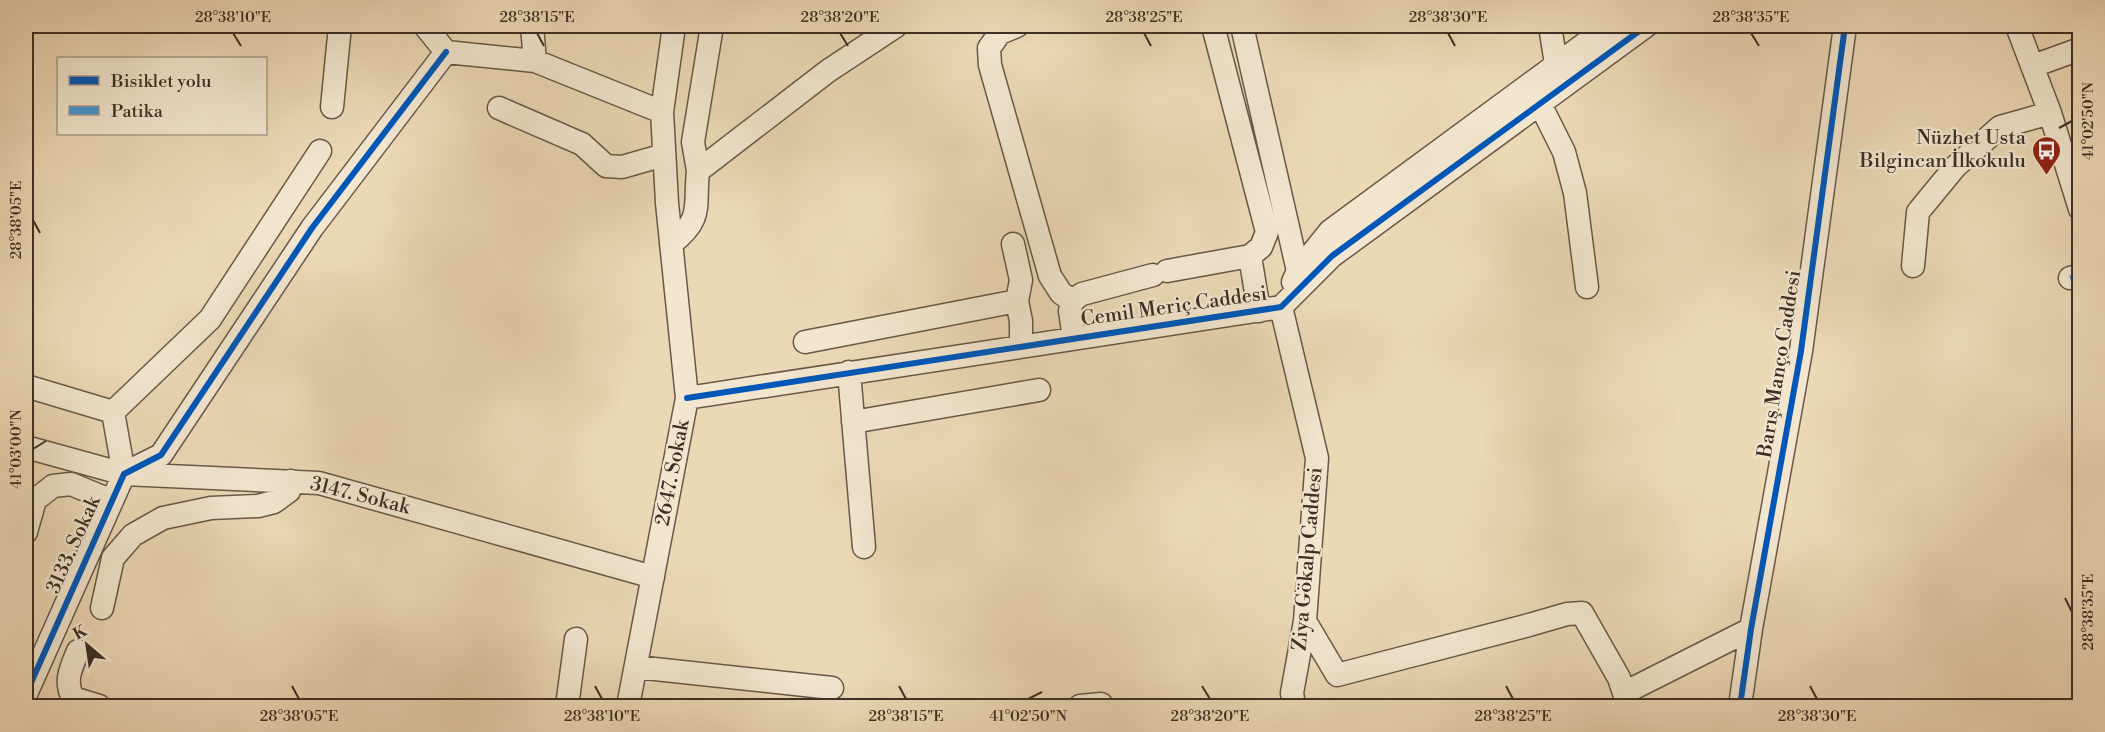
<svg xmlns="http://www.w3.org/2000/svg" width="2105" height="732" viewBox="0 0 2105 732" font-family="'Libre Bodoni',serif">
  <style>
    .lines { fill: none; stroke-linecap: round; stroke-linejoin: round }
    .minor-casing { stroke: #695848; stroke-width: 25 }
    .minor { stroke: #f2e6cf; stroke-width: 22 }
    .quiet { stroke: #3f97d6; stroke-width: 4.5; stroke-dasharray: 9 4.5; stroke-linecap: butt }
    .cycleway-casing { stroke: #f2e6cf; stroke-width: 10 }
    .cycleway { stroke: #0057b8; stroke-width: 6 }
    .ticks { fill: none; stroke: #3e2e24; stroke-width: 2 }
    .labels { text-anchor: middle; dominant-baseline: central; stroke-width: 4.5; stroke-linejoin: round; paint-order: stroke }
    .poi-label { font-size: 20px; fill: #3e2e24; stroke: #f2e6cf; text-anchor: end }
    .street-label { font-size: 20px; fill: #3e2e24; stroke: #f2e6cf }
    .neatline { fill: none; stroke: #3e2e24; stroke-width: 2 }
    .ticks-label { font-size: 15px; text-anchor: middle; fill: #3e2e24 }
  </style>
  <rect width="100%" height="100%" fill="#ebd8b5"/>
  <filter id="stains"><feTurbulence type="fractalNoise" baseFrequency=".00333" numOctaves="4"/><feColorMatrix values="0 0 0 0 .2 0 0 0 0 .09 0 0 0 0 .02 0 0 0 .5 -.17"/></filter>
  <radialGradient id="worn" r=".72"><stop offset=".6" stop-color="#630" stop-opacity="0"/><stop offset="1" stop-color="#630" stop-opacity=".3"/></radialGradient>
  <g class="lines">
    <defs>
      <path id="minor" d="M425,26l21,26 89,9 127,51
        M532,26l3,35
        M1017,26l-17,7 -11,15 1,17 60,211 11,17 11,8
        M1242,26l56,245
        M1550,26l6,38
        M2017,26l33,87 30,96
        M2033,66l47,-17
        M1540,104l24,48 11,41 12,94
        M332,107l8,-81
        M499,108l83,36 24,22 16,1 42,-12
        M698,171l-5,-29 19,-116
        M671,244c33,-26 23,-36 27,-73l130,-100 68,-45
        M1013,244l8,36 -4,21 4,20v25
        M1250,256l9,55
        M1913,266l5,-54 37,-45 45,-40 50,-14
        M1167,271l83,-15 11,-9 6,-15 -54,-206
        M2070,278l10,-3
        M1293,282l5,-11 32,-40 279,-205
        M1281,307l36,151 -12,163 -13,72 2,13
        M1074,338l-4,-27 2,-10 10,-7 71,-19
        M805,342l212,-41
        M849,372l15,175
        M26,386l87,26
        M687,398l594,-91 51,-51 314,-230
        M853,422l186,-32
        M26,447l98,27 195,9 334,94
        M125,473l36,-18 151,-227 134,-176
        M124,474l-11,-62 97,-93 110,-168
        M26,532l9,-32 18,-14 18,-2 41,17
        M102,608l11,-50 20,-23 30,-17 48,-10 47,-2 16,-4 15,-11 2,-10
        M1305,621l32,54 192,-50 38,-11 15,-1 37,65 5,15 127,-64
        M78,651c-7,17 -14,30 -5,47l26,8
        M636,667l196,21
        M26,694l98,-220
        M567,706l9,-67
        M628,706l59,-308 -20,-195 -5,-91 12,-86
        M1080,706l21,-2v2
        M1740,706l11,-77 50,-278 44,-325"/>
    </defs>
    <use href="#minor" class="minor-casing"/>
    <use href="#minor" class="minor"/>
    <path class="quiet" d="M2070,278l10,-3"/>
    <defs>
      <path id="cycleway" d="M687,398l594,-91 51,-51 314,-230
        M26,694l98,-220 37,-19 151,-227 134,-176
        M1740,706l11,-77 50,-278 44,-325"/>
    </defs>
    <use href="#cycleway" class="cycleway-casing"/>
    <use href="#cycleway" class="cycleway"/>
  </g>
  <path class="ticks" d="M233,33l8,13M537,33l7,13M840,33l8,13M1144,33l7,13M1448,33l7,13M1751,33l8,13M2059,128l13,-7M33,220l7,13M33,449l13,-8M2065,598l7,14M292,686l7,13M595,686l7,13M899,686l7,13M1202,686l8,13M1506,686l7,13M1810,686l7,13M1028,699l14,-7"/>
  <defs>
    <symbol id="bus-pin" viewBox="-11 -11 22 30"><path d="M0 17L-7.5 6A9.5 9.5 0 1 1 7.5 6Z" fill="#8f2418" stroke="#f2e6cf"/><path d="M-5-6H5V4H4V6H2V4H-2V6H-4V4H-5ZM-3.5-4V0h7V-4ZM-3.5 1.2v1.5H-2V1.2ZM2 1.2v1.5H3.5V1.2Z" fill="#fff"/></symbol>
  </defs>
  <g fill-rule="evenodd">
    <use href="#bus-pin" x="2030" y="134" width="33" height="45"/>
  </g>
  <g class="labels">
    <g class="poi-label">
      <text x="2026" y="138">Nüzhet Usta<tspan x="2026" dy="23">Bilgincan İlkokulu</tspan></text>
    </g>
    <g class="street-label">
      <text transform="translate(1174 307) rotate(-8)">Cemil Meriç Caddesi</text>
      <text transform="translate(1780 364) rotate(-81)">Barış Manço Caddesi</text>
      <text transform="translate(673 473) rotate(-79)">2647. Sokak</text>
      <text transform="translate(360 496) rotate(14)">3147. Sokak</text>
      <text transform="translate(74 545) rotate(-66)">3133. Sokak</text>
      <text transform="translate(1308 559) rotate(-85)">Ziya Gökalp Caddesi</text>
    </g>
  </g>
  <rect width="2105" height="732" fill="none" stroke="#ebd8b5" stroke-width="66"/>
  <rect x="57" y="57" width="210" height="78" fill="#f2e6cf" stroke="#aa9c8b" stroke-width="1.5"/>
  <rect x="69" y="76" width="30" height="9" fill="#0057b8" stroke="#aa9c8b" stroke-width="1.5"/>
  <text x="111" y="87" font-size="18" fill="#3e2e24">Bisiklet yolu</text>
  <rect x="69" y="106" width="30" height="9" fill="#3f97d6" stroke="#aa9c8b" stroke-width="1.5"/>
  <text x="111" y="117" font-size="18" fill="#3e2e24">Patika</text>
  <g transform="translate(87 645) rotate(331)" stroke="#f2e6cf" stroke-width="4.5" paint-order="stroke">
  <path d="M0-4.5L10 22L0 15L-10 22Z" fill="#3e2e24"/>
  <text y="-9" font-size="16" font-weight="bold" text-anchor="middle" fill="#3e2e24">K</text>
  </g>
  <rect x="33" y="33" width="2039" height="666" class="neatline"/>
  <g class="ticks-label">
    <text x="233" y="22">28°38'10"E</text>
    <text x="537" y="22">28°38'15"E</text>
    <text x="840" y="22">28°38'20"E</text>
    <text x="1144" y="22">28°38'25"E</text>
    <text x="1448" y="22">28°38'30"E</text>
    <text x="1751" y="22">28°38'35"E</text>
    <text transform="translate(2088 121) rotate(-90)" y="5">41°02'50"N</text>
    <text transform="translate(16 220) rotate(-90)" y="5">28°38'05"E</text>
    <text transform="translate(16 449) rotate(-90)" y="5">41°03'00"N</text>
    <text transform="translate(2088 612) rotate(-90)" y="5">28°38'35"E</text>
    <text x="299" y="721">28°38'05"E</text>
    <text x="602" y="721">28°38'10"E</text>
    <text x="906" y="721">28°38'15"E</text>
    <text x="1028" y="721">41°02'50"N</text>
    <text x="1210" y="721">28°38'20"E</text>
    <text x="1513" y="721">28°38'25"E</text>
    <text x="1817" y="721">28°38'30"E</text>
  </g>
  <rect width="100%" height="100%" filter="url(#stains)"/>
  <rect width="100%" height="100%" fill="url(#worn)"/>
</svg>
